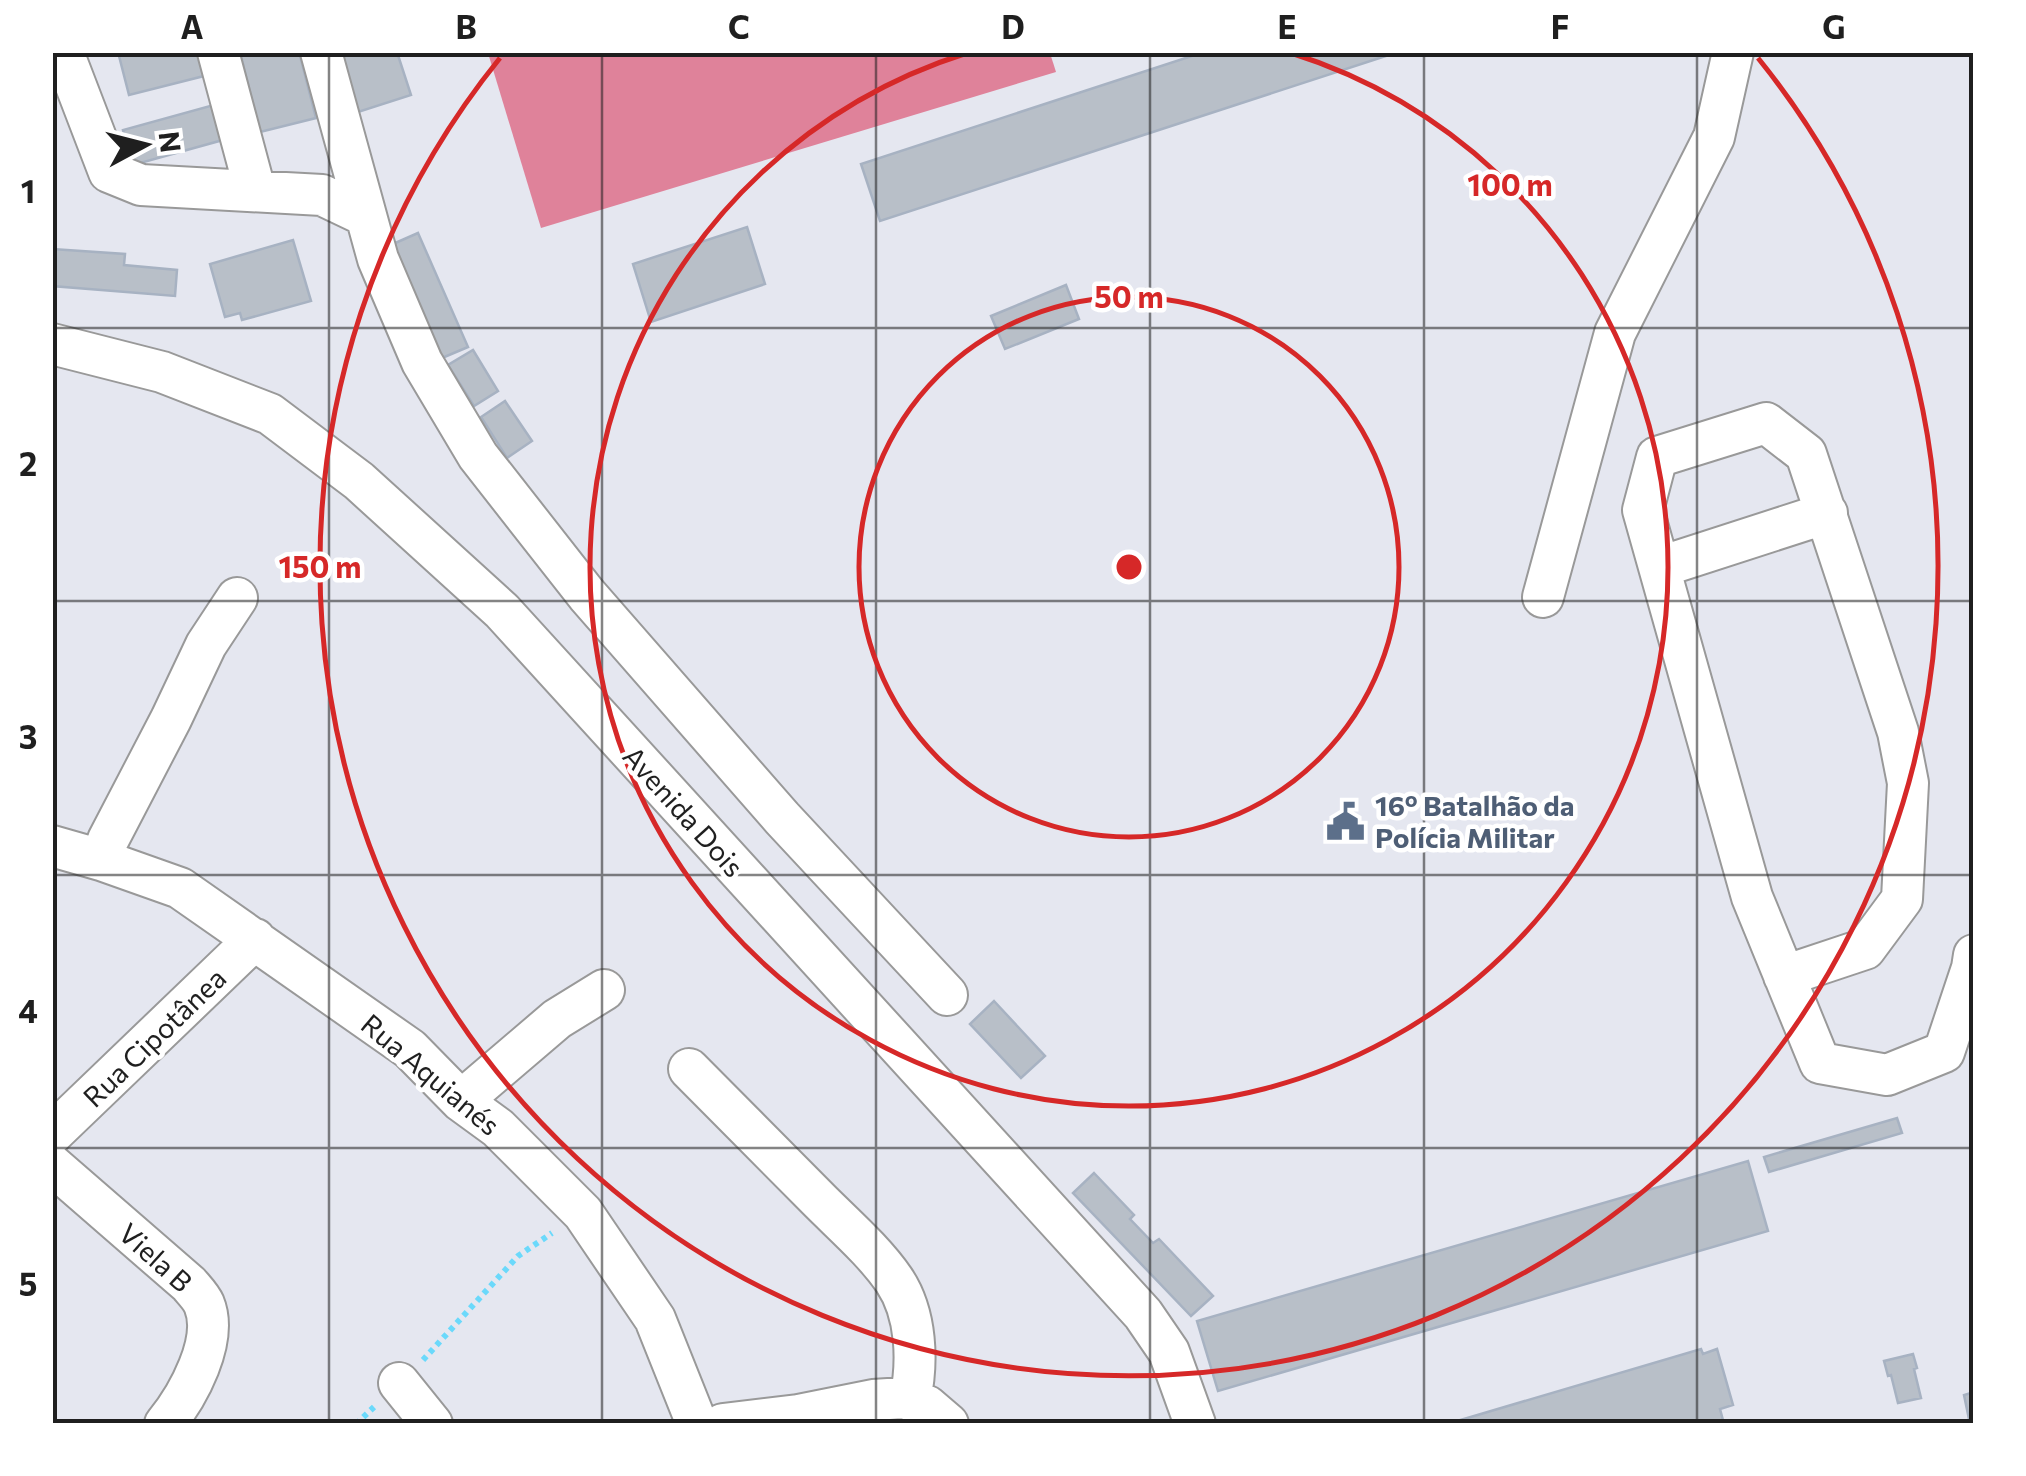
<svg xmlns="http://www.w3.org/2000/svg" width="2026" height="1476" viewBox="0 0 2026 1476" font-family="Commissioner,sans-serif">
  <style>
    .pitch { fill: #df829a }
    .building { fill: #b8bfc8; stroke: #a7b2c2; stroke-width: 2.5 }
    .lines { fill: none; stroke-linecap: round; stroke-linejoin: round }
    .minor-casing { stroke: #999; stroke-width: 44 }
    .path { stroke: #6bd9fb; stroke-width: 6; stroke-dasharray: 5 5; stroke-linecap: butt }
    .minor { stroke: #fff; stroke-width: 40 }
    .grid { fill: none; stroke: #1f1f1f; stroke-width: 2.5; stroke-opacity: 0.55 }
    .ring { fill: none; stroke: #d62828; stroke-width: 5 }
    .labels { text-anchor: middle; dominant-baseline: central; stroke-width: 9; stroke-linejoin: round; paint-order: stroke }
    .service-label { font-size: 28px; font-weight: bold; fill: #4e5e75; stroke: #fff; text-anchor: start }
    .street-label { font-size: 28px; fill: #1f1f1f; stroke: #fff }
    .centre { fill: #d62828; stroke: #fff; stroke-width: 5 }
    .ring-label { font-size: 30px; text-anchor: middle; font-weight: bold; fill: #d62828; stroke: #fff; stroke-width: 9; stroke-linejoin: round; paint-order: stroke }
    .neatline { fill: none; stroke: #1f1f1f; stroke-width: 4 }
    .grid-label { font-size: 32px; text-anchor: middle; font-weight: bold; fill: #1f1f1f }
  </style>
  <rect width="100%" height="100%" fill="#e5e7f0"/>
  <path class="pitch" d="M1050,53l6,19 -515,156 -53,-175z"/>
  <path class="building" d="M118,52h80l6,24 -75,19z
    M240,52h59l17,66 -56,14z
    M335,52h62l14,43 -56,18z
    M1204,52h194l-518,169 -19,-57z
    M221,103l9,35 -97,27 -10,-35z
    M747,227l18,57 -114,38 -18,-58z
    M418,233l50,114 -26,11 -49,-114z
    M293,240l18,61 -69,19 -2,-7 -15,4 -15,-53z
    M52,249l73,5 -1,11 53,5 -2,26 -123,-10z
    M1066,285l13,34 -74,30 -14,-33z
    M473,350l25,41 -24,15 -26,-41z
    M505,401l27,40 -25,17 -26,-41z
    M994,1001l51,55 -24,22 -51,-54z
    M1897,1118l5,15 -133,39 -5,-15z
    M1748,1161l20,70 -550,160 -21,-70z
    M1094,1173l40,42 -4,4 23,24 6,-4 54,57 -22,20 -118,-123z
    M1701,1349l2,5 14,-5 16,56 -13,4 4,15h-277z
    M1913,1354l4,14 -3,1 7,29 -23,5 -7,-28 -3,1 -4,-15z
    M1974,1392v32h-4l-6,-29z"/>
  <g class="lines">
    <defs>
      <path id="minor" d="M63,52l46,120 32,13 181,10 44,21
        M218,52l37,138
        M321,52l57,207 44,103 56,94 109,139 195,223 165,177
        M52,344l110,28 108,42 89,67 143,130 641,703 26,38 26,72
        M1660,567l167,-54
        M1543,597l72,-264 99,-196 19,-85
        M52,846l49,14 79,28 230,161 51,52 37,27 85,85 72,106 42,105
        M101,860l7,-20 63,-121 35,-74 31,-47
        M1784,976l81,-27 37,-50 6,-116 -10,-51 -92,-278 -40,-31 -109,34 -14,53 109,387 68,166 67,12 57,-23 28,-84 2,-13
        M689,1069c44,44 87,88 131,132 25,25 54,50 74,79 23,34 24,82 16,120
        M461,1101l96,-82 47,-29
        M52,1134l203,-195
        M52,1165l137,119c5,6 12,13 15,20 15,36 -16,92 -39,120
        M399,1383l33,41
        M723,1424l75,-9 75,-15 31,-2 23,8 21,18"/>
    </defs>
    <use href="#minor" class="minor-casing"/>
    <path class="path" d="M423,1360l95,-104 34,-23
      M356,1424l18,-17"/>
    <use href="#minor" class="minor"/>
  </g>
  <path class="grid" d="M329,52v1372M602,52v1372M876,52v1372M1150,52v1372M1424,52v1372M1697,52v1372M52,328h1922M52,601h1922M52,875h1922M52,1148h1922"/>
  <g class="ring">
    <circle cx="1129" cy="567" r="270"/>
    <path d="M1291 53A539 539 0 1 1 967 53"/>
    <path d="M1758 58A809 809 0 1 1 500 58"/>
  </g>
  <defs>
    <symbol id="civic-bare" viewBox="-9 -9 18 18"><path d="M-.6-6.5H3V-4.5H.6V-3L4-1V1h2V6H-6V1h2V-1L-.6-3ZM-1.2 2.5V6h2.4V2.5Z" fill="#5c6f8a" stroke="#fff" stroke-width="2.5" paint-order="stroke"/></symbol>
  </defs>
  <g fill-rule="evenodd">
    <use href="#civic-bare" x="1318" y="794" width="55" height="55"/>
  </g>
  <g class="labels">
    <g class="service-label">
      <text x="1375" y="805">16º Batalhão da<tspan x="1375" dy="32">Polícia Militar</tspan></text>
    </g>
    <g class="street-label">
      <text transform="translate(684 811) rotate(48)">Avenida Dois</text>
      <text transform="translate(154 1037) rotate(-44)">Rua Cipotânea</text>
      <text transform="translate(431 1074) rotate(40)">Rua Aquianés</text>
      <text transform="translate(156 1257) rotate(42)">Viela B</text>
    </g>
  </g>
  <circle cx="1129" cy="567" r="15" class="centre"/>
  <g class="ring-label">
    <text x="1510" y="196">100 m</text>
    <text x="1129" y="308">50 m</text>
    <text x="320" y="578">150 m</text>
  </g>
  <rect width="2026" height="1476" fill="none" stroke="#ffffff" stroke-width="110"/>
  <g transform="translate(145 145) rotate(83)" stroke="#ffffff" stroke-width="8" paint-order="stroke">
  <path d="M0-8L18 38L0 25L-18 38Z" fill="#1f1f1f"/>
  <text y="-15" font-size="28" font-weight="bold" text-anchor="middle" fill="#1f1f1f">N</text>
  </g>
  <rect x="55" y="55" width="1916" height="1366" class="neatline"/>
  <g class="grid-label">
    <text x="192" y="39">A</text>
    <text x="466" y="39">B</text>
    <text x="739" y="39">C</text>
    <text x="1013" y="39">D</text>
    <text x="1287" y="39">E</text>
    <text x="1560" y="39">F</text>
    <text x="1834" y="39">G</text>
    <text x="28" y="203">1</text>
    <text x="28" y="476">2</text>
    <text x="28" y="749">3</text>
    <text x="28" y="1023">4</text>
    <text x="28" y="1296">5</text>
  </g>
</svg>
